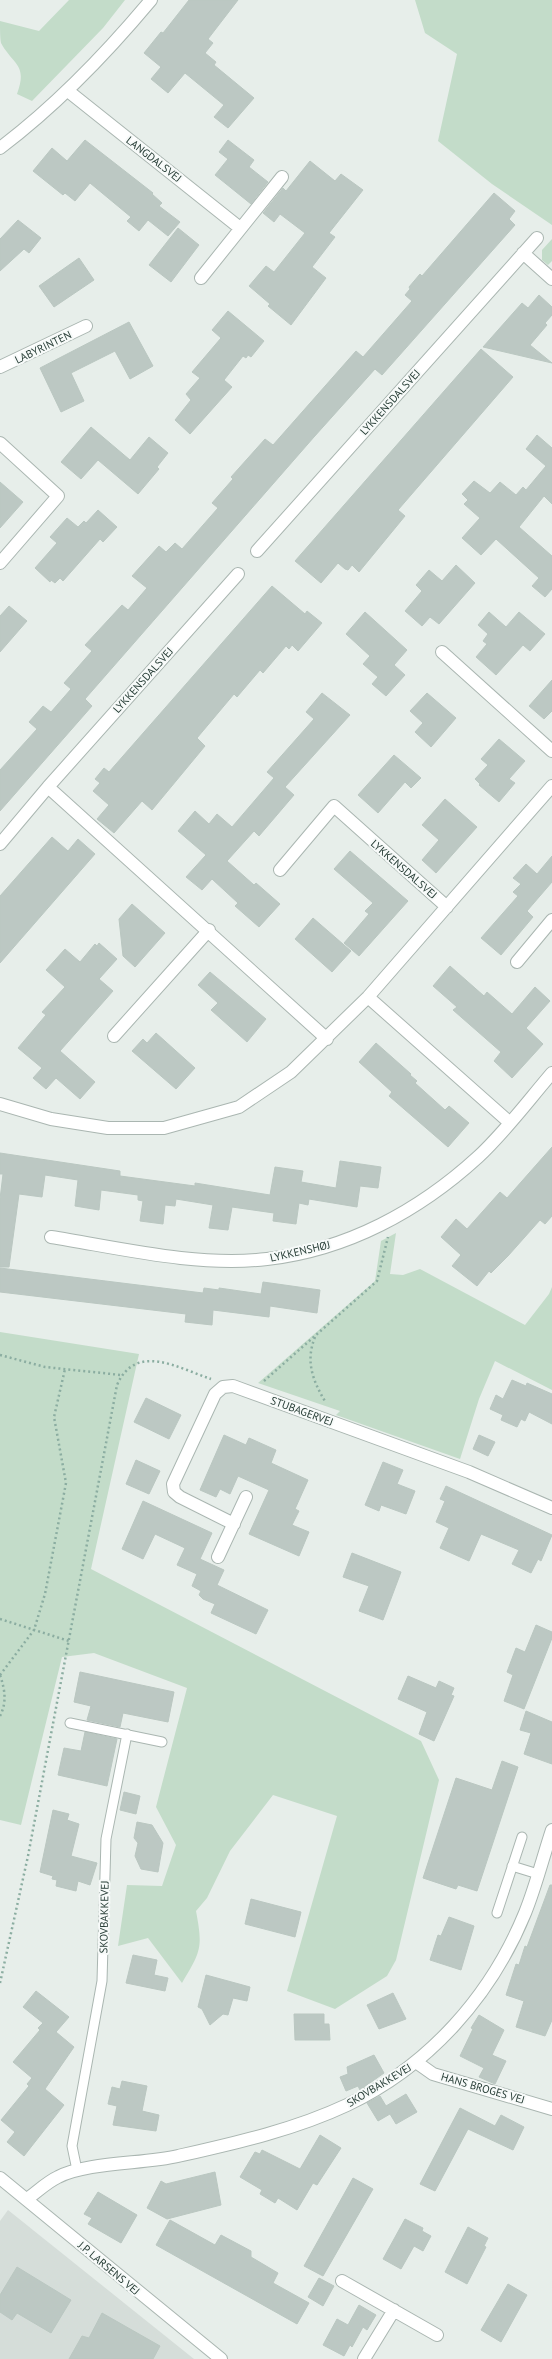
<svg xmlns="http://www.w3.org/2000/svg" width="552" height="2359" viewBox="0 0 552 2359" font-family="'PT Sans',sans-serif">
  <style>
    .built { fill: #d5ddd9 }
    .green { fill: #c3dcc9 }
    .building { fill: #bcc8c3; stroke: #bac7c1 }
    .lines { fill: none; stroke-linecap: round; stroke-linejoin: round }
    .service-casing { stroke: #aab6b1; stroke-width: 11 }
    .minor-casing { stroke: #aab6b1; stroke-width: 14 }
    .tertiary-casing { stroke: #aab6b1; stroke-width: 14 }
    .path { stroke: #8bada1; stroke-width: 2.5; stroke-dasharray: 2 3; stroke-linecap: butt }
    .service { stroke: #fff; stroke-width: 9 }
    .minor { stroke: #fff; stroke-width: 12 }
    .tertiary { stroke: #fff; stroke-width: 12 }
    .labels { text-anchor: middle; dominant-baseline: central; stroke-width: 4; stroke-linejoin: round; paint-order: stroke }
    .street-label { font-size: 11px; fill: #283e37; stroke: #f7faf9 }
  </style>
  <rect width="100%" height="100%" fill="#e7eeea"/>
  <path class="built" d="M8,2210l186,149h-194v-138z"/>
  <path class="green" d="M69,0h56l-22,28 -71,73 -15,-7c11,-30 -4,-29 -16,-51 -1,-5 -1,-16 -1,-22l39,10z
    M415,0h137v225l-60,-41 -54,-43 19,-87 -32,-21z
    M552,239v22l-4,4 -6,-5v-10z
    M396,1233l-6,41 13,1 17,-6 105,56 24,-31 3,-7v103l-57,-29 -16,38 -19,60 -124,-44 4,-4 -82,-28 117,-102 6,-40z
    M0,1332l139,22 -48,215 330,172 18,39 -43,180 -9,16 -52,33 -48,-18 50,-175 -64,-21 -43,56 -23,47 -11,13c7,37 5,40 -14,72l-34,-45 -30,8 9,-61 35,1 14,-41 -20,-38 31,-119 -93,-35 -32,4 -41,168 -21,-5z"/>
  <path class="building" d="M189,0h49l-30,39 5,4 -8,10 11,9 -2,3 40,33 -26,30 -14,-11 10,-12 -39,-32 -17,20 -17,-14 10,-12 -17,-14 17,-21 2,1z
    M85,140l68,53 -1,1 10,9 -3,3 21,16 -12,14 -20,-16 -9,11 -12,-10 4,-4 -41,-34 -15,18 -10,-8 -2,2 -30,-24 19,-23 15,13z
    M228,140l26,20 -5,7 19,15 -17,22 -36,-29 13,-16 -9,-7z
    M310,161l25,20 6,-7 22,16 -34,43 6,4 -23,30 14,11 -35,47 -23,-19 2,-2 -21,-18 17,-20 8,6 31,-39 -25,-19 -6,8 -11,-9 20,-25 3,3z
    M494,193l21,18 -6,8 6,6 -133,150 -7,-6 -61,68 -229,262 7,7 -92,105v-41l37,-41 -8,-7 14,-16 8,6 20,-23 -7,-6 28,-32 -7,-6 37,-40 6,5 19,-22 -15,-12 27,-30 7,6 9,-9 7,6 36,-41 -6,-5 21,-24 -2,-2 34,-38 8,6 83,-94 7,6 49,-56 -7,-6 5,-6 -1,-2 11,-13 2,2z
    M18,220l23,18 -12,15 -5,-4 -24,22v-32z
    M178,228l21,17 -28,37 -22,-17z
    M79,258l15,22 -40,27 -15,-21z
    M539,295l13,12v8l-7,8 2,2 -17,20 22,18 -69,-16 39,-44 6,5z
    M228,311l36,30 -13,16 -3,-2 -2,3 -3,-2 -19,24 8,7 -42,47 -15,-14 16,-20 -5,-6 14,-16 -8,-6 29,-34 -9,-8z
    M129,322l24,44 -23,13 -15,-28 -44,22 13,28 -23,11 -21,-44z
    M481,349l32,28 -115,133 7,6 -46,56 -7,-7 -4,5 -3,-1 -7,-6 -17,20 -26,-22z
    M91,427l39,33 19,-23 19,16 -11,14 2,2 -21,25 -40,-34 -17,19 -20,-17z
    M537,435l15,13v56l-8,-8 -25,31 33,29v33l-7,8 -13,-11 7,-8 -43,-39 -15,16 -19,-17 18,-20 -16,-14 4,-4 -6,-6 12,-13 16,12 10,-11 16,13 7,-8 3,3 20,-24 -20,-17z
    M0,482l23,20 -23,26z
    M98,510l19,17 -14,15 -3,-3 -37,42 -3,-3 -5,5 -4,-3 -1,2 -15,-14 22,-25 -7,-6 17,-19 11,9 6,-6 2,2z
    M456,565l19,18 -36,41 -9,-7 -8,9 -17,-15 17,-20 -6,-6 13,-15 13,11z
    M272,586l33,28 2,-3 15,12 -24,28 -6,-6 -3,4 -3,-3 -23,27 -3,-3 -23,27 -3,-3 -37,44 8,8 -53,64 -10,-9 -28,32 -17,-14 12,-14 -16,-14 7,-8 -5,-4 9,-11 5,4z
    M9,606l18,15 -27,31v-36z
    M365,612l42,38 -13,15 11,10 -19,21 -14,-12 6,-7 -15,-13 7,-8 -24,-22z
    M489,612l17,15 13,-15 26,22 -15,17 -7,-6 -27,30 -20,-18 11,-13 -4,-3 5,-7 -10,-9z
    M552,680v31l-8,8 -15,-13z
    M322,693l28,22 -65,72 9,8 -35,41 -5,-5 -27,30 27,24 2,-2 24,21 -21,23 -24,-21 3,-3 -26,-24 -10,11 -16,-13 20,-22 -28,-24 17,-20 14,13 8,-10 15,13 42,-49 -7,-6 47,-53 -8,-7z
    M427,693l29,25 -25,29 -16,-15 8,-9 -13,-12z
    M499,739l26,22 -16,18 6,4 -16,19 -20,-17 1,-1 -5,-5 13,-14 -7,-6z
    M394,755l27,23 -10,10 -6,-6 -27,31 -20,-18z
    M445,799l32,28 -41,46 -14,-13 17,-20 -17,-15z
    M52,837l16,14 10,-12 17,15 -95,109v-67z
    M350,851l58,50 -49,55 -15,-13 25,-29 -4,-3 8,-8 -39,-34z
    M552,856v26l-25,29 6,6 -32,38 -20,-17 37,-42 -5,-4 8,-8 -8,-6 13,-14 11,10z
    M132,904l33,29 -30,34 -12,-11 -4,-37z
    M313,918l38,33 -19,21 -37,-33z
    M99,943l18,16 -18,20 14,12 -53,60 35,31 -15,17 -24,-21 -10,11 -13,-11 9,-10 -24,-20 28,-33 -4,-3 23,-25 -19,-17 19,-21 15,13 15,-18 2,2z
    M450,966l34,30 3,-4 25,22 23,-27 15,14 -24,27 17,16 -31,34 -18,-17 7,-9 -48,-42 4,-3 -24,-21z
    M210,972l56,47 -19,23 -36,-32 7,-7 -20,-18z
    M156,1033l39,35 -19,21 -44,-38 11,-12 4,4z
    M376,1043l35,31 -1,1 7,6 -2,2 30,27 4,-4 20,17 -21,24 -59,-51 3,-4 -33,-30z
    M552,1147v69l-7,8 -5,-4 -32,36 -17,17 -2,-2 -12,15 -25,-20 9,-11 -20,-18 15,-18 11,10 33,-37 7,6z
    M0,1153l120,18v5l75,10v-3l75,12 5,-28 28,4 -2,11 35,6 4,-27 41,6 -3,21 -18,-2 -3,21 -48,-8 -1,6 -9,-2 -3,21 -23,-3 1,-8 -42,-6 -4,23 -19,-2 4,-23 -37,-6 -1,7 -10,-1 -2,19 -23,-3 3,-20 -5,-1v-5l-37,-5 -2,20 -24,-4 3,-26 -33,-5 -3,22 -23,-3 -10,73h-9v-68l3,-25h-3z
    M0,1268l203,25 1,-5 15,2v-2l42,6 2,-12 57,8 -3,23 -47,-7 -1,11 -56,-7 -1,15 -27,-3 1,-8 -186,-22z
    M512,1380l14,6 1,-3 25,11v30l-23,-12 -4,9 -4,-2 -4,8 -16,-7 2,-5 -13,-6 6,-14 7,4z
    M146,1398l35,17 -12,24 -35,-17z
    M224,1435l22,10 3,-7 27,12 -5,13 37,17 -13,29 4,2 -7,14 17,7 -10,24 -50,-22 20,-44 -31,-14 -8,18 -10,-5 -4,8 -16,-7z
    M479,1435l16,7 -7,14 -15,-7z
    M136,1460l24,11 -11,23 -23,-10z
    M383,1462l20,8 -6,14 18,7 -9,23 -25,-9 -2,6 -14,-6z
    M446,1486l106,49 -11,26 -3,-2 -7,14 -19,-9 7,-14 -38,-16 -12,27 -29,-13 9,-20 -13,-6 9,-21 -5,-2z
    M143,1501l69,32 -12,26 24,11 -7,15 51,25 -12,24 -45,-21 4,-9 -12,-5 -4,-4 2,-4 -9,-5 5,-12 -20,-9 8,-17 -30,-14 -12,25 -21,-10z
    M352,1553l49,19 -18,48 -24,-9 10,-25 -26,-9z
    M536,1625l16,7v6l-28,71 -20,-8 9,-26 -6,-3 9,-24 9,4z
    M80,1672l94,20 -6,30 -45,-9 -3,14 -33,-7 4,-14 -17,-4z
    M408,1676l28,12 3,-7 15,7 -3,7 3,1 -20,45 -15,-7 8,-22 -29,-13z
    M526,1711l26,11v42l-28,-10 7,-21 -11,-3z
    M85,1732l32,7 -10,47 -49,-11 6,-27 17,3z
    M502,1761l16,6 -41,124 -19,-6 -2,4 -33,-11 33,-100 36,12z
    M124,1792l16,4 -4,18 -16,-4z
    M53,1810l16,4 -2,6 12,4 -8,32 26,7 -7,22 -12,-4 -2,10 -20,-5 1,-6 -5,-1 1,-3 -13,-4z
    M137,1822l15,3 11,18 -5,29 -17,-3 -6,-13 3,-13 -4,-5z
    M550,1885h2v135l-7,16 -29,-9 8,-26 -18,-6 10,-31 3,1 6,-19 2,1z
    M251,1899l50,13 -6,25 -50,-13z
    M449,1917l25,9 -13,44 -31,-10 8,-25 3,1z
    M133,1955l24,5 -3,15 14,3 -3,13 -39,-8z
    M206,1975l44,12 -3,14 -14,-3 -5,17 -5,-1 -13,11 -8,-16 -4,-2z
    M36,1991l33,26 -13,15 18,15 -29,42 19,16 -40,51 -17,-14 8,-10 -14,-12 28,-34 -2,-2 5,-6 -19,-16 27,-32 -2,-2 5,-5 -20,-16z
    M393,1993l13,26 -27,10 -12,-24z
    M294,2014h30v10h5l1,16h-35z
    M479,2015l25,15 -12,25 14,6 -11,23 -16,-7 5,-9 -24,-12 13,-27 -2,-1z
    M374,2055l10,18 -24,17 -2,-4 -12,5 -6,-14 8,-3 -1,-7z
    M122,2081l25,5 -5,25 17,4 -3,16 -43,-6 4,-19 -9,-2 4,-17 8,2z
    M406,2094l11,18 -21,12 -6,-10 -12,7 -11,-18 13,-7 6,10z
    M460,2108l35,18 6,-11 23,12 -11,23 -45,-21 -33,62 -15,-7z
    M320,2135l21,13 -24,37 -4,-2 -16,27 -19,-12 -3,5 -15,-9 2,-4 -22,-13 15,-25 5,2 2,-4 38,19z
    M215,2172l6,33 -54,14 -20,-11 14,-27 5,3z
    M353,2178l20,11 -50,87 -19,-10z
    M98,2192l39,23 -16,28 -33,-19 4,-6 -8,-4z
    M405,2219l18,9 -1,3 9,5 -8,15 -9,-5 -13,23 -18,-10z
    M170,2220l45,25 6,-10 30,16v6l27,16 -5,10 36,20 -12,21 -141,-79z
    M468,2227l20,11 -4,8 2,1 -19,37 -22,-12z
    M17,2267l54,33 -20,33 -34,-20 -5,7 -12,-8v-17z
    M319,2278l15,8 -11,20 -15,-9z
    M508,2284l19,11 -26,47 -20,-12z
    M359,2305l17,10 -9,15 -4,-3 -11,20 -2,-2 -6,11 -21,-11 14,-26 11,6z
    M102,2313l58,33 -7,13h-84l13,-23 7,2z"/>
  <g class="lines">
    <defs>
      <path id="service" d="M70,1723l92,19
        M512,1866l26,8
        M497,1913l25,-76
        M77,2170l-5,-24 30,-165 4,-142 21,-105"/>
      <path id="minor" d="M68,91l172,137
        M523,253l29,26
        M201,278l81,-101
        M0,367l86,-41
        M0,443l58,53 -58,67
        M257,551l280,-313
        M442,652l110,99
        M48,787l279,252
        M0,844l48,-57 190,-213
        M280,870l54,-64 113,101
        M517,962l35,-42
        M368,997l141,125
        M114,1036l95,-106
        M0,1104l51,15 57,9h56l75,-21 52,-35 77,-75 184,-211
        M51,1237c69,11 145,30 216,22 80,-9 152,-48 211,-102 27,-25 50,-56 74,-84
        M234,1524l-54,-27 -6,-5 -1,-8 42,-90 8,-7 10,-1 236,86 83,36
        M218,1557l28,-60
        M416,2062l17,12 119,35
        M27,2199c10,-7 20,-17 31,-22 29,-15 86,-13 120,-21 57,-13 116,-26 169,-51 82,-39 144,-109 178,-192 11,-27 18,-56 27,-83
        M342,2281l95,54
        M364,2359l30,-49"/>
      <path id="tertiary" d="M0,148c57,-43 105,-93 151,-148
        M0,2178l221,181"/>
    </defs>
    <use href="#service" class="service-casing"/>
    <use href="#minor" class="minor-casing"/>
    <use href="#tertiary" class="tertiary-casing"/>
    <path class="path" d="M315,1337c-10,25 -2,44 11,66
      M0,1355l45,12 76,8
      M264,1381l113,-100 11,-44
      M0,1619l69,22
      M0,1675l34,-45 11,-36 21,-111 -12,-66 11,-48
      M0,1716c7,-14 5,-26 0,-41
      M0,1983l28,-127 89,-471c19,-43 61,-17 94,-6"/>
    <use href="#service" class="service"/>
    <use href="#minor" class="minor"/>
    <use href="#tertiary" class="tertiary"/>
  </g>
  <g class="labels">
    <g class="street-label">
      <text transform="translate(154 159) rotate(38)">LANGDALSVEJ</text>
      <text transform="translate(43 347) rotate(-26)">LABYRINTEN</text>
      <text transform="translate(390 402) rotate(-48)">LYKKENSDALSVEJ</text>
      <text transform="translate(143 680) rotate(-48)">LYKKENSDALSVEJ</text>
      <text transform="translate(404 869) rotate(41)">LYKKENSDALSVEJ</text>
      <text transform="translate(300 1251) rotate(-13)">LYKKENSHØJ</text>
      <text transform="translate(302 1411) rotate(20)">STUBAGERVEJ</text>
      <text transform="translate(104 1917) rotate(-89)">SKOVBAKKEVEJ</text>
      <text transform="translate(379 2085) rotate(-31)">SKOVBAKKEVEJ</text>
      <text transform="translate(483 2088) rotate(16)">HANS BROGES VEJ</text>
      <text transform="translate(109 2268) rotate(40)">J.P. LARSENS VEJ</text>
    </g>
  </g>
</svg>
